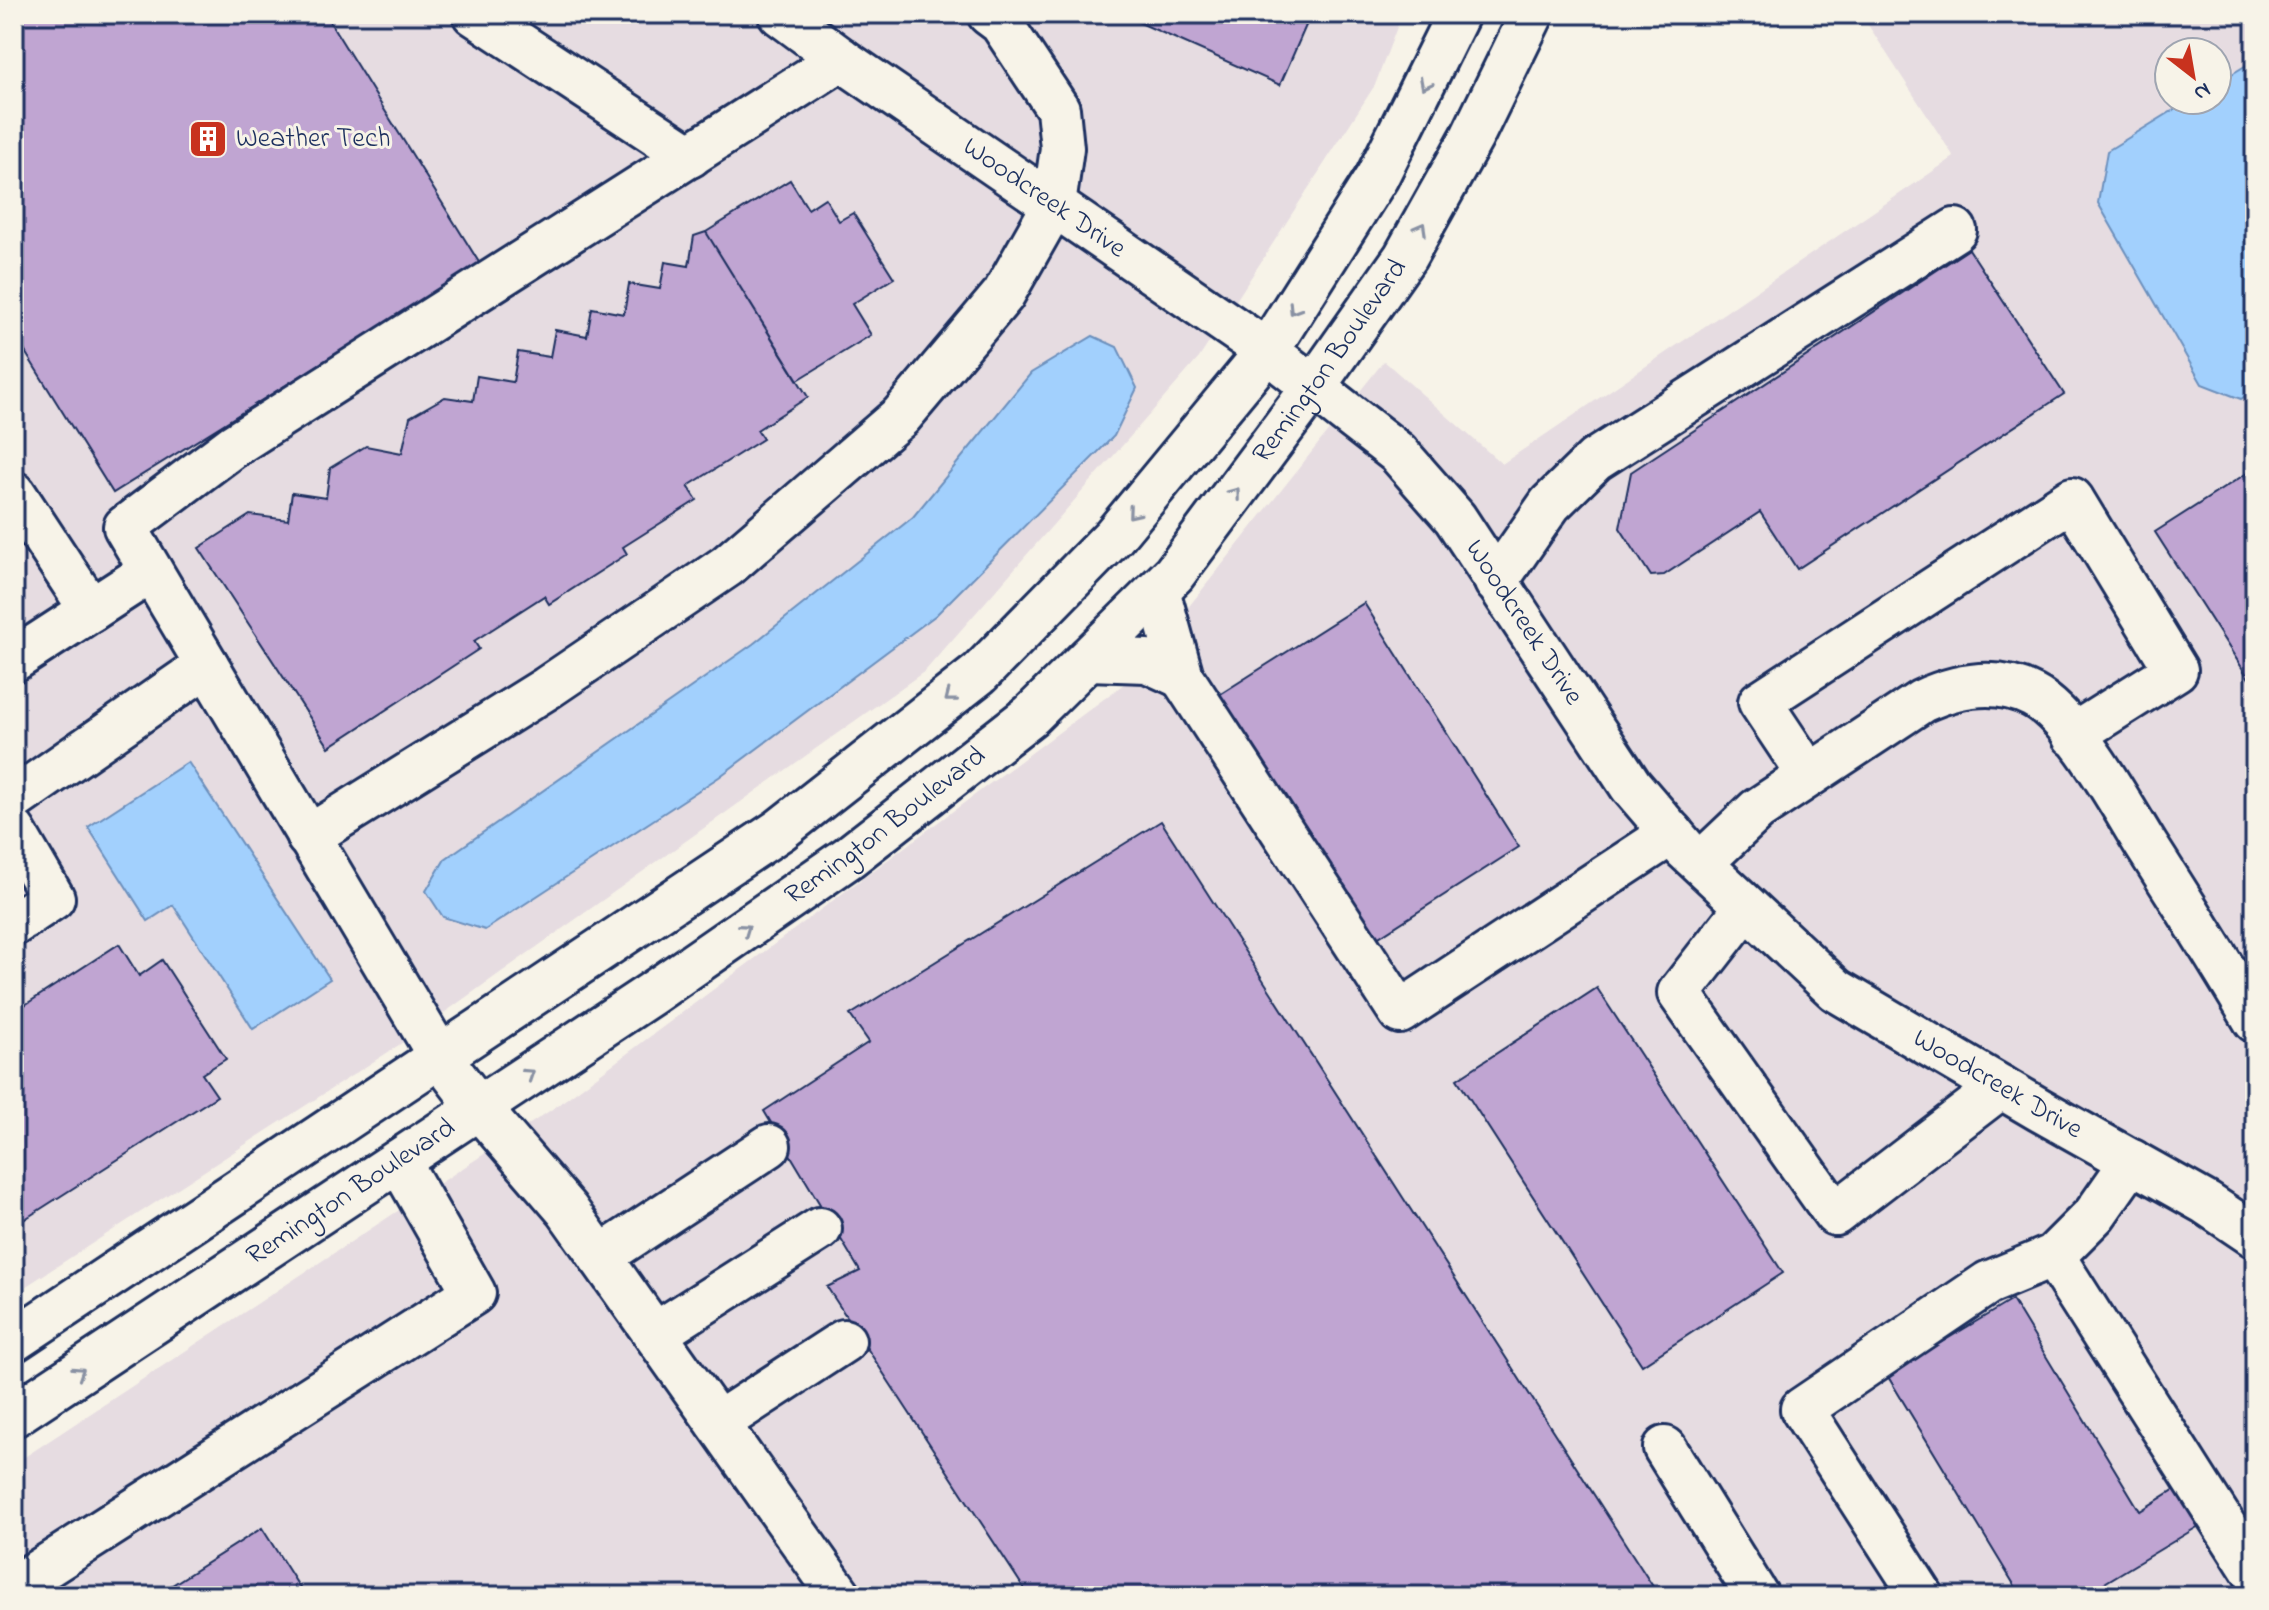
<svg xmlns="http://www.w3.org/2000/svg" width="2269" height="1610" viewBox="0 0 2269 1610" font-family="'Indie Flower',sans-serif">
  <style>
    .built { fill: #e6dce1; fill-rule: evenodd }
    .water { fill: #a2d0fd; stroke: #6c90bd; stroke-width: 2 }
    .building { fill: #c0a5d2; stroke: #1b2f5e; stroke-width: 2 }
    .lines { fill: none; stroke-linecap: round; stroke-linejoin: round }
    .minor-casing { stroke: #1b2f5e; stroke-width: 48 }
    .minor { stroke: #f7f3e8; stroke-width: 42 }
    .oneway { stroke: #8991a3 }
    .labels { text-anchor: middle; dominant-baseline: central; stroke-width: 6; stroke-linejoin: round; paint-order: stroke }
    .poi-label { font-size: 28px; fill: #1b2f5e; stroke: #f7f3e8; text-anchor: start }
    .street-label { font-size: 28px; fill: #1b2f5e; stroke: #f7f3e8 }
  </style>
  <rect width="100%" height="100%" fill="#f7f3e8"/>
  <filter id="ink" filterUnits="userSpaceOnUse"><feTurbulence type="fractalNoise" baseFrequency=".0125" numOctaves="2"/><feDisplacementMap in="SourceGraphic" scale="16" xChannelSelector="R" yChannelSelector="G"/><feConvolveMatrix kernelMatrix="1 2 1 2 8 2 1 2 1" color-interpolation-filters="sRGB"/></filter>
  <g filter="url(#ink)">
    <path class="built" d="M14,14h1388l-27,71 -176,273 -274,313 -529,376 -382,247z
      M1861,14h394v1582h-2241v-132l540,-356 578,-430 252,-317 118,103 452,-307zM2169,52h48v48h-48z"/>
    <path class="water" d="M2255,60v329l-14,10 -39,-15 -104,-181 9,-52 83,-51h27v-17z
      M1093,336l24,11 20,41 -23,48 -178,179 -217,162 -234,153 -42,-13 -17,-26 19,-32 308,-215 160,-127 118,-144z
      M188,762l142,217 -77,50 -80,-124 -25,16 -60,-94z"/>
    <path class="building" d="M14,14h311l155,250 -367,229 -99,-159z
      M1120,14h191l-31,71z
      M790,180l18,29 17,-11 14,23 14,-8 41,65 -42,26 19,31 -73,45 -92,-148z
      M706,232l102,165 -51,33 6,9 -75,47 9,14 -74,47 4,7 -78,50 -5,-8 -70,45 5,8 -150,98 -130,-199 51,-33 38,5 4,-27 34,5 4,-30 36,-22 36,7 8,-36 35,-20 28,4 4,-25 36,6 5,-30 32,5 5,-27 32,6 5,-28 32,6 5,-30 31,5 5,-27 24,4 5,-30z
      M1969,249l95,145 -267,175 -37,-57 -96,63 -13,1 -31,-48 11,-56z
      M2255,468v220l-100,-156z
      M1364,603l155,244 -145,93 -155,-245z
      M1161,821l498,775h-630l-202,-309 33,-16 -96,-160 105,-69 -19,-27z
      M119,944l20,32 23,-16 64,99 -24,15 15,22 -203,130v-214z
      M1597,988l186,285 -141,92 -185,-286z
      M2012,1300l128,211 37,-23 22,38 -116,70h-62l-134,-221z
      M262,1528l43,68h-150z"/>
    <g class="lines">
      <defs>
        <g id="minor">
          <path d="M474,14l216,142"/>
          <path id="s1" d="M780,14l61,45 426,292 131,102 57,65 176,268 55,64 150,140 204,120 166,93 49,33"/>
          <path d="M14,493l77,117"/>
          <path d="M1496,582l54,-78 45,-44 360,-230"/>
          <path d="M1088,659l59,2 35,16 -24,-87"/>
          <path d="M14,660l137,-89"/>
          <path d="M1182,677l218,335 272,-179"/>
          <path d="M1808,774l-48,-72 312,-203 104,171 -103,65"/>
          <path d="M14,799l193,-134"/>
          <path d="M14,831l39,67 -39,26"/>
          <path d="M308,837l239,-149 180,-122 174,-150 102,-121 51,-90 8,-57 -4,-39 -57,-86 -12,-9"/>
          <path d="M1701,863l56,-53 165,-109c35,-16 75,-24 111,-5 41,21 88,109 113,149 37,58 74,116 109,176"/>
          <path d="M1746,907l-67,86 156,221 166,-127"/>
          <path d="M2053,1256l202,318"/>
          <path d="M600,1257l169,-111"/>
          <path d="M655,1334l165,-105"/>
          <path d="M14,1340l766,-510 200,-157 134,-137 153,-185 110,-174 81,-163"/>
          <path id="s2" d="M14,1415l637,-421 198,-137 182,-142 143,-141 141,-189 90,-128 67,-120 60,-123"/>
          <path d="M718,1423l126,-82"/>
          <path d="M1665,1448l92,148"/>
          <path d="M14,1587l460,-294 -75,-132"/>
          <path d="M840,1596l-273,-386 -88,-102 -39,-51 -315,-530 108,-81 608,-387"/>
          <path d="M1922,1596l-120,-187 186,-126 65,-27 42,-42 37,-53"/>
        </g>
      </defs>
      <use href="#minor" class="minor-casing"/>
      <use href="#minor" class="minor"/>
    </g>
    <defs><path id="oneway-chevron" d="M-2-3.5L2.5 0L-2 3.5" fill="none" stroke-width="1.6" stroke-linecap="round" stroke-linejoin="round" transform="scale(2)"/></defs>
    <g class="oneway">
      <use href="#oneway-chevron" transform="translate(1425 84) rotate(117)"/>
      <use href="#oneway-chevron" transform="translate(1421 228) rotate(-61)"/>
      <use href="#oneway-chevron" transform="translate(1294 309) rotate(122)"/>
      <use href="#oneway-chevron" transform="translate(1235 493) rotate(-53)"/>
      <use href="#oneway-chevron" transform="translate(1133 513) rotate(130)"/>
      <use href="#oneway-chevron" transform="translate(950 697) rotate(142)"/>
      <use href="#oneway-chevron" transform="translate(745 929) rotate(-35)"/>
      <use href="#oneway-chevron" transform="translate(529 1074) rotate(-33)"/>
      <use href="#oneway-chevron" transform="translate(79 1372) rotate(-33)"/>
    </g>
  </g>
  <defs>
    <symbol id="building-square" viewBox="-11 -11 22 22"><rect x="-9" y="-9" width="18" height="18" rx="4" fill="#c8321e" stroke="#f7f3e8"/><path d="M-4-6H4V6H1V3H-1V6H-4ZM-2.5-4.3h1.7v1.8h-1.7ZM.8-4.3h1.7v1.8H.8ZM-2.5-1h1.7V.8h-1.7ZM.8-1h1.7V.8H.8Z" fill="#fff"/></symbol>
  </defs>
  <g fill-rule="evenodd">
    <use href="#building-square" x="186" y="117" width="44" height="44"/>
  </g>
  <g class="labels">
    <g class="poi-label">
      <text x="236" y="139">Weather Tech</text>
    </g>
    <g class="street-label">
      <text stroke="none"><textPath href="#s1" startOffset="322">Woodcreek Drive</textPath></text>
      <text stroke="none"><textPath href="#s2" startOffset="1700">Remington Boulevard</textPath></text>
      <text stroke="none"><textPath href="#s1" startOffset="970">Woodcreek Drive</textPath></text>
      <text stroke="none"><textPath href="#s2" startOffset="1052">Remington Boulevard</textPath></text>
      <text stroke="none"><textPath href="#s1" startOffset="1642">Woodcreek Drive</textPath></text>
      <text stroke="none"><textPath href="#s2" startOffset="404">Remington Boulevard</textPath></text>
    </g>
  </g>
  <rect width="2269" height="1610" fill="none" stroke="#f7f3e8" stroke-width="48"/>
  <rect x="24" y="24" width="2221" height="1562" fill="none" stroke="#1b2f5e" stroke-width="3" filter="url(#ink)"/>
  <g transform="translate(2193 76) rotate(149)"><circle r="38" fill="#f7f3e8" stroke="#9fa5b1" stroke-width="2"/>
  <path d="M0-6L14 30L0 20L-14 30Z" fill="#c8321e"/>
  <text y="-12" font-size="22" font-weight="bold" text-anchor="middle" fill="#1b2f5e">N</text>
  </g>
</svg>
